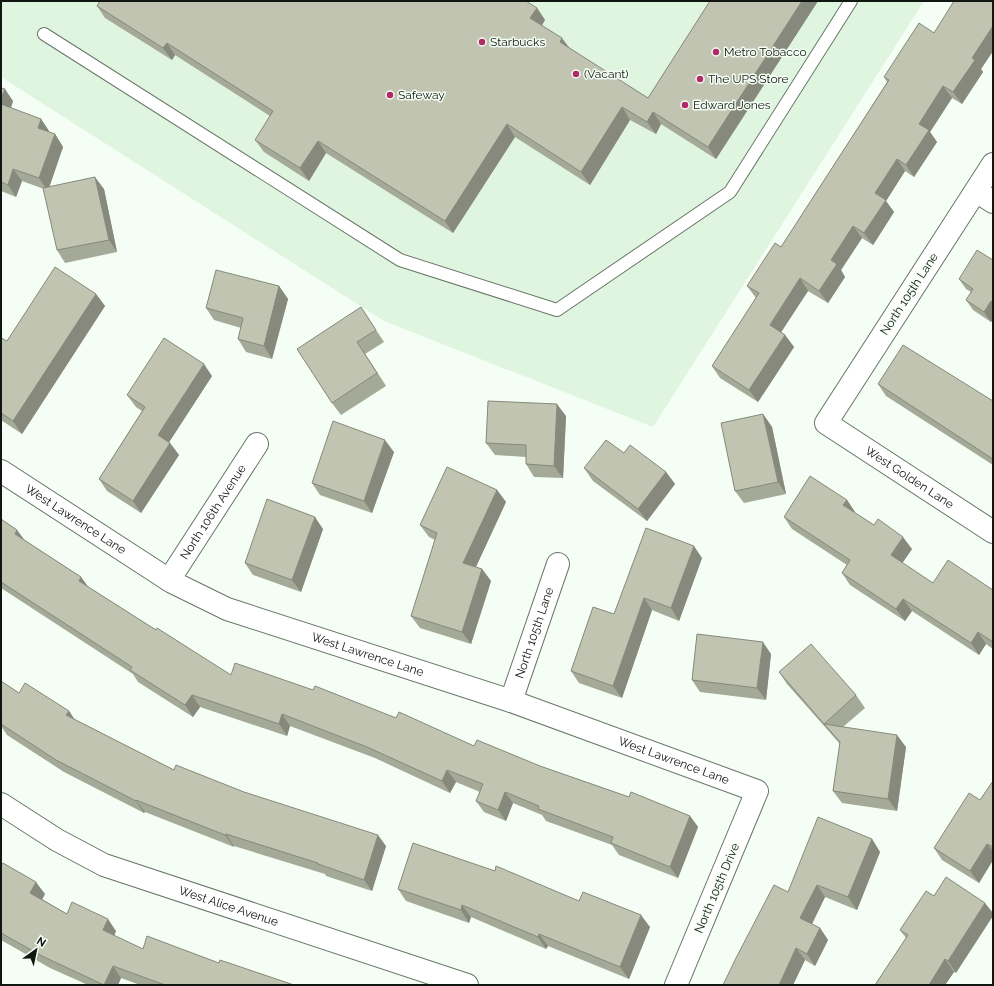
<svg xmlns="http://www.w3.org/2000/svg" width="994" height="986" viewBox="0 0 994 986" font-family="Raleway,sans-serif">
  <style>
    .built { fill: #dff5df }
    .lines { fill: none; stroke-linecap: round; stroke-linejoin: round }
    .lane-casing { stroke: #687668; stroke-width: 14 }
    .street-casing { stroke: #687668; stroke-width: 24 }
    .lane { stroke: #fff; stroke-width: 12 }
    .street { stroke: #fff; stroke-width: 22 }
    .wall { fill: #a5a997 }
    .shaded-wall { fill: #86897b }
    .building { fill: #c0c4b0; stroke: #86897b }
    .poi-dot { fill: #b22968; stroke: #f4fef4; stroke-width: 1.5 }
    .labels { text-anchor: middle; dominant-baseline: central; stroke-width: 3; stroke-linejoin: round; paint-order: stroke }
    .poi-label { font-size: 12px; fill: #101610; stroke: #f4fef4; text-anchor: start }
    .street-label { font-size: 12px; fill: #101610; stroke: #f4fef4 }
  </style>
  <rect width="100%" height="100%" fill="#f4fef4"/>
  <path class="built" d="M1,1h923l-271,426 -269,-106 -383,-244z"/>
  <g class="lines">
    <defs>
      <path id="lane" d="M44,34l356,226 157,50 173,-118 121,-191"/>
      <g id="street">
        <path id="s1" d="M993,164l-167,259 167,109"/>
        <path d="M976,191l17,11"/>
        <path id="s2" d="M1,471l171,111 55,27 284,92 246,90 -81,194"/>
        <path id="s3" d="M169,580l88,-136"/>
        <path id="s4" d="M511,701l47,-137"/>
        <path id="s5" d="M1,804l56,36 47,25 363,120"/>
      </g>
    </defs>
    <use href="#lane" class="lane-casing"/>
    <use href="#street" class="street-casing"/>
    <use href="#lane" class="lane"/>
    <use href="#street" class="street"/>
  </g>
  <path class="wall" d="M710,1h108l-102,158 -55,-35 -5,10 -26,-14 -40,65 -75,-48 -62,96 -127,-80 -17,28 -45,-29 -9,-12 15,-24 -95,-61 -3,5 -67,-42 -8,-12 440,2 8,12 -3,5 27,23 79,50z
    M993,1v50l-12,18 2,3 -21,32 -10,-6 -22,34 7,10 -23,35 -9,-6 -19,30 8,11 -21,33 -11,-7 -21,32 4,7 -17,26 -20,-12 -27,41 4,3 9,12 -36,55 -38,-24 -8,-12 44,-68 -9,-12 34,-39 62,-96 44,-69 -3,-5 50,-44z
    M1,88l12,13 -2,7 30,11 8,12v1l6,2 8,13 -14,40 55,2 13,63 -52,11 -8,-13 -13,-61 -22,-8 -6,16 -15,-6z
    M993,260v59l-2,3 -18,-12 -7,-10 5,-8 -5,-3 -7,-10z
    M279,286l9,13 -16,60 -26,-7 -8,-13 3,-11 -27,-8 -8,-12z
    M96,294l9,12 -83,128 -21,-14v-82l6,3z
    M361,307l23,35 -19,12 21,32 -45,29 -9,-12z
    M212,376l-43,66 10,13 -38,58 -34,-22 -8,-12 43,-68 -6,-4 -9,-12z
    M878,384l115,17v64l-107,-69z
    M763,414l9,13 14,67 -42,9 -9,-12z
    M566,416l-3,62 -29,-1 -8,-13v-7l-31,-2 -9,-12z
    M394,452l-22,61 -52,-18 -8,-12z
    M624,453l42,19 9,12 -28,37 -54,-40 -9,-13z
    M497,490l9,12 -30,65 6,2 9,12 -20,63 -51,-16 -9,-12 24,-76 -6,-3 -9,-12z
    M847,500l8,12v1l57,36 -10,14 31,20 60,7v59l-7,-5 -7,11 -67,-44 -7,10 -55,-36 -8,-12 5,-8 -55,-36 -8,-12z
    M1,519l16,11 7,10 57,37 7,10 68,43 75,45 165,43 78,28 66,20 89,31 61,19 8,11 -20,51 -59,-23 -7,-10 -66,-24 -4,-6 -29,-12 -7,18 -22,-9 -8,-11 4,-9 -24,-10 -6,11 -75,-35 -85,-32 -3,10 -87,-29 -7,10 -55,-35 -5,-8 -132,-86z
    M323,529l-22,63 -48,-17 -8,-12z
    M702,558l-23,63 -27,-11 -30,88 -43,-15 -8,-12 43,-57z
    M771,654l-5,46 -66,-8 -8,-12z
    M779,672l77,23 9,13 -22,19 63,20 -9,64 -55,-8 -9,-12 7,-47 -53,-60z
    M1,681l18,12 50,18 5,8 100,51 70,22 142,54 -14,45 -46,-15 -1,-2 -91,-28v1l-89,-35 -1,1 -80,-41 -57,-37 -6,-9z
    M993,781v79l-14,23 -37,-23 -8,-12 46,-48z
    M872,839l8,13 -23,58 -32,-13 -13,27 8,4 8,12 -13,26 -10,-6 -12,25 -5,-93z
    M1,866l44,28 -3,5 25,15 49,17 -2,5 29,13 76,14 75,22h-154l-19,-7 -3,7h-30l-38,-17 -49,-28z
    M398,889l181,12 71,26 -21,52 -81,-33 -2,3 -75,-32 -2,6 -63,-22z
    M934,896l22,77 -2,-1 -9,13h-70l31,-47 -6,-8z"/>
  <path class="shaded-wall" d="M802,1h16l-102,158 -8,-12z
    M537,8l8,12 -6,10 -9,-12z
    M993,26v25l-12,18 2,3 -21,32 -9,-12 19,-34z
    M562,38l9,12 -11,-8z
    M167,43l8,12 -3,5 -9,-12z
    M943,86l9,12 -22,34 7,10 -23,35 -8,-12 13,-41z
    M5,89l8,12 -5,15 -7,-10v-7z
    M622,107l8,13 -40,65 -9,-13z
    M653,112l8,12 -5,10 -9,-12z
    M41,119l8,12 -3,9 -8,-12z
    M507,124l8,13 -62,96 -8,-12z
    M55,134l8,13 -15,44 -9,-13z
    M318,141l8,12 -17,28 -9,-13z
    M897,159l8,12 -19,30 8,11 -21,33 -9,-12 11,-40z
    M13,169l9,12 -6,16 -8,-12z
    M95,177l9,12 13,63 -8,-12z
    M853,226l9,12 -21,32 4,7 -17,26 -9,-12 12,-31z
    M800,278l8,13 -30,46 -8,-12z
    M279,286l9,13 -16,60 -8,-13z
    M96,294l9,12 -83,128 -9,-13z
    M991,301l2,3v15l-2,3 -7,-10z
    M785,335l9,12 -36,55 -9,-12z
    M357,342l8,12 21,32 -9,-13z
    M204,364l8,12 -46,71 -8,-12z
    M557,404l9,12 -3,62 -9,-12z
    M763,414l9,13 14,67 -8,-12z
    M385,440l9,12 -22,61 -8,-12z
    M170,443l9,12 -38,58 -8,-12z
    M666,472l9,12 -28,37 -9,-12z
    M497,490l9,12 -34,73 -9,-12z
    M847,500l8,12 -3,5 -9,-12z
    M315,517l8,12 -22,63 -9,-12z
    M17,530l9,12 -11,-8z
    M903,537l9,12 -13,19 -8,-13z
    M694,546l8,12 -23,63 -8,-13z
    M482,569l9,12 -20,63 -9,-12z
    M81,577l8,11 -10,-7z
    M644,598l8,12 -30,88 -9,-12z
    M903,599l9,12 -7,10 -9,-12z
    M978,632l8,12 -7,11 -8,-12z
    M763,642l8,12 -5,46 -9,-12z
    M192,695l8,12 -7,10 -8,-12z
    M69,711l8,12 -11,-8z
    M282,714l8,12 -3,10 -8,-12z
    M897,735l9,12 -9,64 -9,-12z
    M447,770l9,12 -6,11 -8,-12z
    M505,792l8,11 -7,18 -8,-11z
    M136,800l9,12 -1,1 -8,-12z
    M690,816l8,11 -20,51 -8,-11z
    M226,834l8,12v1l-9,-12z
    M378,835l8,11 -14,45 -8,-11z
    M872,839l8,13 -23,58 -9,-13z
    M987,844l6,7v9l-14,23 -9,-12z
    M36,882l9,12 -6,11 -9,-12z
    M817,885l8,12 -16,33 -9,-12z
    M985,903l8,10v3l-37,57 -8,-12z
    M462,905l9,12 -2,6 -8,-13z
    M641,915l9,12 -21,52 -9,-12z
    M108,919l8,12 -5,11 -8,-12z
    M820,928l8,12 -13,26 -8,-12z
    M539,934l9,12 -2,3 -8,-12z
    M796,948l9,12 -12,25h-14z
    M945,959l9,13 -9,13h-16z
    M113,966l8,12 -3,7h-14z"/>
  <path class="building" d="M100,1h426l11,7 -7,10 32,20 -2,4 88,56 62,-97h92l-94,146 -55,-35 -6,10 -25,-15 -41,65 -74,-48 -62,97 -127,-80 -18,27 -45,-28 18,-29 -106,-68 -4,5 -66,-42z
    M954,1h39v25l-21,32 3,2 -22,32 -10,-6 -24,38 10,6 -23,35 -9,-6 -22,34 11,7 -22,33 -11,-7 -22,34 6,4 -18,27 -19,-13 -30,47 15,10 -36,55 -37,-24 47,-73 -12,-7 28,-43 6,4 62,-96 46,-71 -5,-3 35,-54 15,10z
    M1,88l4,1 -4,10z
    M1,104l40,15 -3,9 17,6 -16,44 -26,-9 -5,16 -7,-3z
    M95,177l14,63 -52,10 -14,-62z
    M977,250l16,10v42l-2,-1 -7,11 -18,-12 7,-11 -14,-10z
    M55,267l41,27 -83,127 -12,-8v-39l1,-1 -1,-1v-34l6,3z
    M216,270l63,16 -15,60 -26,-7 5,-21 -37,-10z
    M361,307l15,23 -19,12 20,31 -45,30 -35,-54z
    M164,338l40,26 -46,71 12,8 -37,58 -34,-22 46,-72 -18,-12z
    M903,345l90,56v58l-115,-75z
    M488,401l69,3 -3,62 -28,-2v-19l-40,-2z
    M763,414l15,68 -43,9 -14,-68z
    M333,421l52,19 -21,61 -52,-18z
    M606,440l18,13 6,-8 36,27 -28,37 -54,-41z
    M447,467l50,23 -34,73 19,6 -20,63 -51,-16 26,-83 -17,-8z
    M810,476l37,24 -4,5 31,20 4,-6 25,18 -12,18 42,28 15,-23 45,30v52l-15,-10 -7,11 -68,-44 -7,10 -54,-36 8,-13 -66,-43z
    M267,499l48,18 -23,63 -47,-17z
    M1,519l16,11 -2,4 66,43 -2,4 77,49 1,-2 74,47 4,-12 78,27 2,-4 81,32 3,-6 75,34 3,-6 63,26 89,31 2,-5 59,24 -20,51 -59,-24 2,-6 -75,-28 1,-3 -34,-14 -7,18 -22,-9 7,-17 -36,-14 -5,11 -75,-34 -85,-33 -3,10 -87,-29 -7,10 -55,-35 2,-3 -131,-85z
    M646,528l48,18 -23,62 -27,-10 -31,88 -42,-15 22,-64 21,7z
    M697,634l66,8 -6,46 -65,-8z
    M811,644l45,51 -32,29 -45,-52z
    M1,681l18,12 6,-10 44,28 -3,4 108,55 2,-5 68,27 134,43 -14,45 -46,-16v-1l-92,-29 -1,1 -89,-35v1l-80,-41 -55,-36v-4l1,-2 -1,-1z
    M824,724l73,11 -9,64 -55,-8 7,-49z
    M993,781v66l-6,-3 -17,27 -36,-23 35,-55 11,7z
    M818,817l54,22 -24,58 -31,-12 -17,33 20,10 -13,26 -11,-6 -17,37h-56l13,-27 38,-73 14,7z
    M413,843l82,28 1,-5 83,35 4,-9 58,23 -21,52 -81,-33 -1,3 -76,-32 -1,5 -63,-21z
    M3,863l33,19 -6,11 37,21 5,-12 36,17 -5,11 40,19 4,-13 72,27 1,-3 74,25h-129l-52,-19 -9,19 -62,-29 -41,-23v-67z
    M946,877l39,26 -37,58 -3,-2 -16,26h-54l33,-50 -8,-5 26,-39 8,5z"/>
  <g class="poi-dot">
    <circle cx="482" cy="42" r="4"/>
    <circle cx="716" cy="52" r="4"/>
    <circle cx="576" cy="74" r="4"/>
    <circle cx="700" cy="79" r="4"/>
    <circle cx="390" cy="95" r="4"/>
    <circle cx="685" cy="105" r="4"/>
  </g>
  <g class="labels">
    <g class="poi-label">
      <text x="490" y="42">Starbucks</text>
      <text x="724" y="52">Metro Tobacco</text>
      <text x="584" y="74">(Vacant)</text>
      <text x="708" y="79">The UPS Store</text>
      <text x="398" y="95">Safeway</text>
      <text x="693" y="105">Edward Jones</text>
    </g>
    <g class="street-label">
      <text transform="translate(909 294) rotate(-57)">North 105th Lane</text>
      <text stroke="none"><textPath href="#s1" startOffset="408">West Golden Lane</textPath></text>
      <text stroke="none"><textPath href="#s3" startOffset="81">North 106th Avenue</textPath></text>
      <text stroke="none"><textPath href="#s2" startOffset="89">West Lawrence Lane</textPath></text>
      <text stroke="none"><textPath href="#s4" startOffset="72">North 105th Lane</textPath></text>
      <text stroke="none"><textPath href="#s2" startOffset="413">West Lawrence Lane</textPath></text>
      <text stroke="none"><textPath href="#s2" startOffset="737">West Lawrence Lane</textPath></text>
      <text transform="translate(717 888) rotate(-67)">North 105th Drive</text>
      <text stroke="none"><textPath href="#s5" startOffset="251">West Alice Avenue</textPath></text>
    </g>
  </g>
  <rect width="994" height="986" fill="none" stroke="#101610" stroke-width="4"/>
  <g transform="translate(36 950) rotate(33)" stroke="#f4fef4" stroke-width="3" paint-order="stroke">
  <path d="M0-3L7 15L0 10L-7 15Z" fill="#101610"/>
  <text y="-6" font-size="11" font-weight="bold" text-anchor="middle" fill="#101610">N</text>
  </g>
</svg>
